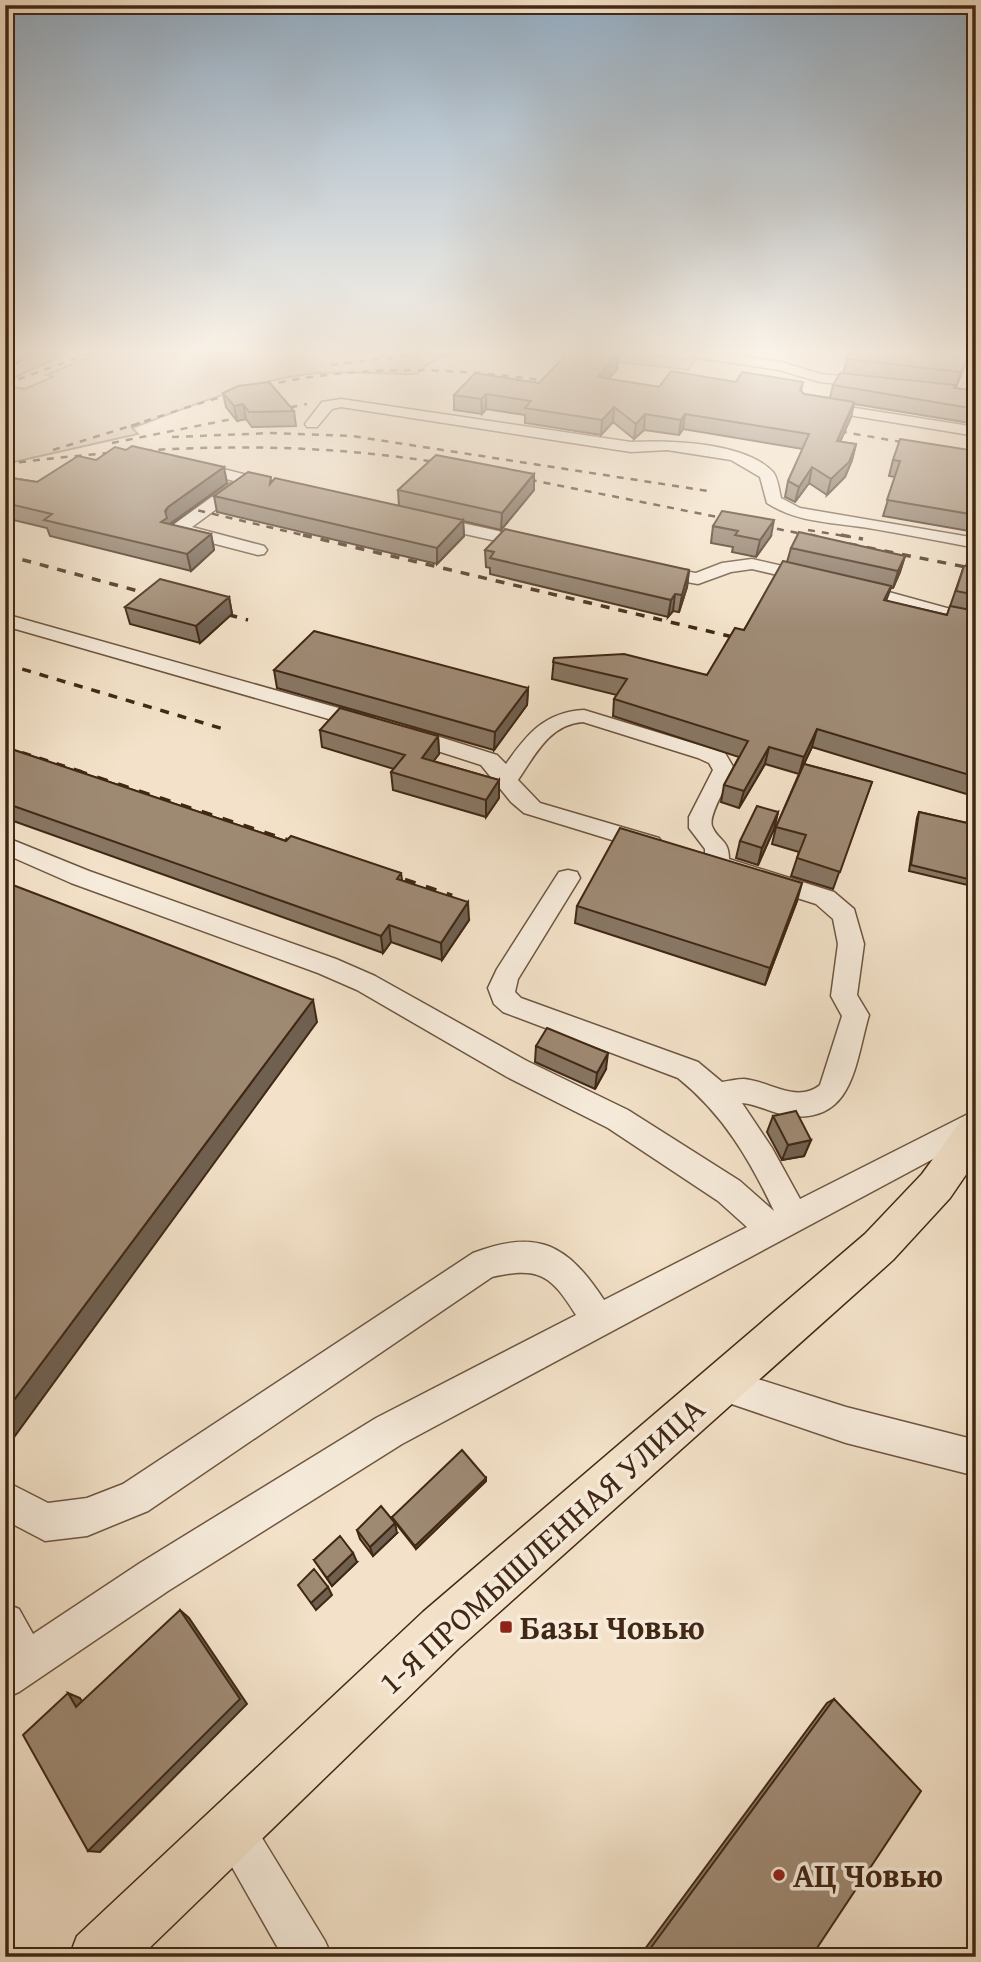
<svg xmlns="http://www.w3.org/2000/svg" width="981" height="1962" viewBox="0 0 981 1962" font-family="'Gentium Book Plus',serif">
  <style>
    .green { fill: #d5c2aa; stroke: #8b7560; stroke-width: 2 }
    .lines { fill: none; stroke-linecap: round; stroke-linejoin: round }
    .minor-casing { stroke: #6e5642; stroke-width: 3 }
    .major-casing { stroke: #412815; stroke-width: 3 }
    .minor { fill: #f7ecdc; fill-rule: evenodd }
    .major { fill: #f3e2c9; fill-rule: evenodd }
    .rail-far2 { stroke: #412815; stroke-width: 2.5; stroke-dasharray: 7 7; stroke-linecap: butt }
    .rail-far1 { stroke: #412815; stroke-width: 3.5; stroke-dasharray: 9 9; stroke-linecap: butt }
    .rail { stroke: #412815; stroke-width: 5; stroke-dasharray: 11 11; stroke-linecap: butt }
    .wall { fill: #887663; stroke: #412815; stroke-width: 2 }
    .shaded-wall { fill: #6f6050; stroke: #412815; stroke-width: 2 }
    .building { fill: #9e8973; stroke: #412815; stroke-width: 2 }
    .poi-dot { fill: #8f2418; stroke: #f7ecdc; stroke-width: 2.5 }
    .labels { text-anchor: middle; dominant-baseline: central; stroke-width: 7; stroke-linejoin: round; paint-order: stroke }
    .near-street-label { font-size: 33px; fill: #412815; stroke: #f7ecdc }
    .near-poi-label { font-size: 33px; font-weight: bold; fill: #412815; stroke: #f7ecdc; text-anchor: start }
  </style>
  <rect width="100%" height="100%" fill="#f3e2c9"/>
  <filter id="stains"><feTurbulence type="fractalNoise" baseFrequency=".00286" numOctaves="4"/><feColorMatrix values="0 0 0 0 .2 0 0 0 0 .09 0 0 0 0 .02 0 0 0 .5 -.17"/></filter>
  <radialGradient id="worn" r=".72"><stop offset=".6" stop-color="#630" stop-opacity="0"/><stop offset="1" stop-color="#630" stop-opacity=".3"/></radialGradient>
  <path class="green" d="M25,353h43l-59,27 -4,-1v-13z
    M98,353h365c-20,3 -33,6 -46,21 -32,0 -65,-3 -98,-1 -58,4 -131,34 -187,55l6,6 -133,30v-74l8,-3 12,2 28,-12 -7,-2z
    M547,353h92l57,7 -8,10z"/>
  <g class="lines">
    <defs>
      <path id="minor" d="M686,353h35l60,9 40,12 50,5 7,4 -7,4 -51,-5 -41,-12 -86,-13z
        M341,399l290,43c38,-2 114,0 142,30 5,6 6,18 8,26l19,10 176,30v10c-36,-7 -72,-14 -108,-20 -36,-6 -70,-5 -101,-25l-7,-26 -29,-17 -64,-10 -36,2 -290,-45 -9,2 -15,18h-10l-2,-3 17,-22z
        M817,402l159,25v9l-164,-27 -2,-3 2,-3z
        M192,461l87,22 2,3 -8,5 -24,-6 -57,42 72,19 3,4 -3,4 -6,1 -85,-22 -2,-4 2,-4 61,-44 -48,-12 -2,-3z
        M430,516l109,24 3,4 -9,5 -109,-24 -2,-4 2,-4z
        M752,559l65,15 3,4 -9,5 -59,-14 -21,3 -33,12 -46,-8 -9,-5 9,-5 44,7 26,-10z
        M856,583l120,33v12l-126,-36 -3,-4z
        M5,614l369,104 3,5 -3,5h-14l-355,-102z
        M584,710l141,43 10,17c-6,11 -27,45 -23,56 6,15 17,13 17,33l105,33 20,17 10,35 -7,51 12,20c-14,48 -15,108 -80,101 -16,-2 -31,-12 -47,-13l30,45 28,51 176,-89v26l-574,308 -234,147 -149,101 -14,6v-95l14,6 14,25 107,-71 236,-145 200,-103c-25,-40 -37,-49 -84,-38l-344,234 -61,25 -42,5 -40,-21v-39l43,22 39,-5 36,-14 350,-231c65,-25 95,-8 131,47l143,-73 -29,-26 -110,-73 -101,-51 -150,-87 -39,-17 -247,-90 -66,-29v-17l84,34 247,88 39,17 152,85 101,49 112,71 34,30c-24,-51 -51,-97 -96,-133l-175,-66 -9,-8 -6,-16 9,-19 62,-97 9,-2 9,2 3,6 -62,101 -3,13 6,6 177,64 24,20c7,-1 15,-3 22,-3 25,2 53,25 76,6l22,-69 -11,-20 7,-52 -5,-25 -17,-15 -107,-34 -4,-6v-15l-16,-21v-11l24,-47 -4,-7 -11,-5 -115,-36c-33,2 -48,33 -65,58l22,23 119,35 4,6 -4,6 -8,2 -127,-39 -13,-11 -30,-37 -84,-27 -4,-5 4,-5h14l86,27 9,9c21,-30 39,-52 78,-54z
        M720,1367l126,40 130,33v36l-130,-33 -138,-47 -5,-12 5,-12z
        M233,1808l15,7 77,126 7,16h-49l-72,-127 7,-15z"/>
      <path id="major" d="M976,1113v47l-26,38 -57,62 -434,388 -319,309h-71l8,-21 346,-324 442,-378 57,-60 41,-56z"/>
    </defs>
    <use href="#minor" class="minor-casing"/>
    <use href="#major" class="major-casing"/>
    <use href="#minor" class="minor"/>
    <use href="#major" class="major"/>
    <path class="rail-far2" d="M331,365l74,-9 60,-3
      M5,373l24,-20
      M5,384l86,-31
      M131,426c59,-20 118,-40 180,-49 83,-12 166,-7 249,6
      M826,429l93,16
      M172,437l100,-4 80,3 356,55
      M112,443l195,-39
      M53,450l87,-27
      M5,464c151,-19 292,-25 443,0
      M516,477l302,60
      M171,504l140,33
      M808,530l43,7"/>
    <path class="rail-far1" d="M303,535l447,106
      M810,535l8,2
      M841,535l22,4
      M849,544l127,25
      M5,555l159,43
      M211,610l37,10
      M5,664l222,66
      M5,747l77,25"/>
    <path class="rail" d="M76,771l228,75
      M384,873l68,23"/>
  </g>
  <path class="wall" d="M844,353h126l-14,34 -1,1 21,3v33l-122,-20 -3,13 -11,25 16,2 -4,16 -7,17 -18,18 -18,-12 -14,19 -10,-5 3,-16 15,-32 -120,-20 -4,6 -35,-5 -10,9 -21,-17 -12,13 -76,-12v-8l-39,-6 -4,5 -28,-4v-15l85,-12 79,-29 -1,15 -9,10 51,8 77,-5h67l-2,9 3,3 26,4 3,-13 10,-12 6,-19z
    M223,393l71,18 2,15 -44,1 -6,-8 -9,2 -11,-14z
    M976,451v346l-164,-50 -8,17 68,18 -39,107 -42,-13 8,-24 -27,-8 4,-17 23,-53 -34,-10 -26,44 -18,-6 3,-17 15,-28 -126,-41 1,-17 3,-4 -65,-16 2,-21 153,17 37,-45 43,-68 4,-14 114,8 -5,16 -7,16h-2l-5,13 61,14 17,-49h2l9,-30 -1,-1 1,-3 -92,-16 12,-39 -6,-1 4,-16z
    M96,460l131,23 -56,42 40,9 3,16 -23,21 -141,-35 -3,-8 -42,-10v-41l32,5z
    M534,474v16l-33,40 -38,-9 1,15 -27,28 -220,-52 -3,-16 185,10 -1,-16z
    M713,526l58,10 -15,21 -24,-5 1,-5 -22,-4z
    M485,550l204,20 -2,17 -8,25 -6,-1 -5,6 -178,-43v-6l-4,-1z
    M229,597l3,17 -32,29 -70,-19 -5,-17z
    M274,670l254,18 -1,17 -33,45 -217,-62z
    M320,730l118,6 1,18 -6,7 66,19v18l-13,19 -93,-27 -2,-18 3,-3 -72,-22z
    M5,747l281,94 115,32 1,7 67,40 -27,40 -51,-18 -8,11 -378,-135z
    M778,812l-4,17 -16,36 -22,-7 4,-17z
    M919,812l57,13v62l-67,-16 8,-53z
    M797,901l-32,84 -190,-62 2,-17z
    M536,1046l70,23 -11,20 -60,-27z
    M773,1116l38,24 -7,16 -22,4 -15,-28z
    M486,1478v3l-70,68 -23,-29 -1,-3z
    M357,1530l40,3 -24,23 -13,-17z
    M314,1560l43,2 -25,24z
    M834,1699l-23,258h-172l188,-254z"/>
  <path class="shaded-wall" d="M969,353h1l-14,34 5,-15z
    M618,354l-1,15 -20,23 1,-15z
    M486,394v15l-4,5 -1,-15z
    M854,402l-3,15 -18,40 4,-16z
    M243,404l3,15 -9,2 -3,-15z
    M614,407l-1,15 -12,13 1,-15z
    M645,414l-1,16 -10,9 2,-15z
    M685,414l-2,15 -4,6 2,-15z
    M856,444l-4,16 -7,17 -18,18 4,-16z
    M224,467l3,16 -56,40 -2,4 -8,-5 7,-15z
    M812,467l-3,16 -14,19 4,-15z
    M534,474v16l-33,40 1,-17z
    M463,520l1,16 -27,28v-16z
    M774,520l-3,16 -15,21 4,-17z
    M211,534l3,16 -23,21 -4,-17z
    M905,556l-5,16 -7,16 5,-17z
    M689,570l-2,17 -8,25 3,-17z
    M675,594l-2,17 -5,6 3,-17z
    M229,597l3,17 -32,29 -4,-17z
    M528,688l-1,17 -33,45 1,-18z
    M817,729l-5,18 -13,27 5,-17z
    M438,736l1,18 -16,21 -1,-17z
    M769,747l-4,17 -26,44 5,-17z
    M499,780v18l-13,19v-17z
    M778,812l-4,17 -16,36 4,-17z
    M802,883l-5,18 -32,84 5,-17z
    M468,902l1,18 -27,40 -1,-17z
    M389,925l2,17 -8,11 -2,-17z
    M313,1000l4,22 -308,422 -4,-3v-29z
    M608,1053l-2,16 -11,20 2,-16z
    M811,1140l-7,16 -22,4 6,-15z
    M486,1478v3l-70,68 -1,-3z
    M395,1523l2,10 -24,23 -3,-9z
    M353,1553l4,9 -25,24 -5,-8z
    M328,1587l4,8 -16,15 -5,-7z
    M180,1610l9,8 58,86 -147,148 -12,-1z
    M68,1693l12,5 8,14 -12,-5z"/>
  <path class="building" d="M568,353l50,1 -20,23 61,10 12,-16 65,11 6,-10 61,10 -3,8 4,4 50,8 -17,39 19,3 -7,18 -18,17 -19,-12 -13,20 -11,-6 21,-47 -124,-20 -4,6 -36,-6 -9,10 -22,-17 -12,13 -77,-12 6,-7 -45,-7 -5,5 -27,-4 21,-22 64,10z
    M849,353h120l-8,19 -115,-13z
    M840,373l115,12 -1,3 22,3v18l-143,-24z
    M269,382l25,29 -45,1 -6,-8 -9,2 -11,-13 15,-7z
    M900,439l76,12v64l-89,-15 13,-39 -7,-1z
    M132,446l92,21 -56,40 -3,4 2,7 -6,4 50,12 -24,20 -143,-34 8,-6 -47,-11v-26l32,5 41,-26 18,4 19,-13 11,3z
    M436,455l98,19 -32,39 -104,-23z
    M248,472l23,5 -1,7 5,-6 188,42 -26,28 -223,-52z
    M722,511l52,9 -14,20 -25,-5 3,-4 -25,-5z
    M505,529l184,41 -7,25 -7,-1 -4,6 -181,-42 4,-6 -9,-2z
    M799,532l106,24 -7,15 -107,-23z
    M976,534v61l-20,-4 8,-25h3z
    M783,561l108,25 -7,14 63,15 3,-9 26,5v166l-159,-48 -13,28 -35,-10 -25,44 -20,-6 24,-44 -134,-42 13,-20 -74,-17 1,-4 70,-4 83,21 28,-47 9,2z
    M160,579l69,18 -33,29 -71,-19z
    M314,631l214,57 -33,44 -221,-62z
    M340,708l98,28 -16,22 77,22 -13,20 -95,-28 14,-17 -85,-25z
    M5,747l281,94 5,-5 110,37 -4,6 71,23 -27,41 -52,-18 -8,11 -376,-133z
    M804,764l68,18 -32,90 -43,-14 9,-23 -30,-8z
    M757,806l21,6 -16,36 -22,-7z
    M919,812l57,13v56l-65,-16z
    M620,828l182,55 -32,85 -193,-62z
    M5,882l308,118 -308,412z
    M547,1028l61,25 -11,20 -61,-27z
    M796,1111l15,29 -23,5 -15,-29z
    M462,1450l24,28 -71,68 -23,-29z
    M381,1506l14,17 -25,24 -13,-17z
    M340,1536l13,17 -26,25 -13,-18z
    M314,1569l14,18 -17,16 -13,-18z
    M180,1610l60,89 -152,152 -65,-116 45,-42 8,14z
    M834,1699l87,92 -110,166h-167z"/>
  <linearGradient id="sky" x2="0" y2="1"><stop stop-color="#94adc3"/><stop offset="0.56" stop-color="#faf2e7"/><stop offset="1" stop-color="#faf2e7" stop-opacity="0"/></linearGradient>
  <rect width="981" height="628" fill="url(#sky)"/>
  <g class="poi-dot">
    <rect x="499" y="1620" width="14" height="14" rx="3.5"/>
    <circle cx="779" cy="1875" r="7"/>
  </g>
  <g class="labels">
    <g class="near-street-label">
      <text transform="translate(541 1545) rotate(-42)">1-Я ПРОМЫШЛЕННАЯ УЛИЦА</text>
    </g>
    <g class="near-poi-label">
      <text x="520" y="1627">Базы Човью</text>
      <text x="793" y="1875">АЦ Човью</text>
    </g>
  </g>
  <rect width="981" height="1962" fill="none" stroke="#f3e2c9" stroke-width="28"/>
  <rect x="7" y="7" width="967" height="1948" fill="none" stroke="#412815" stroke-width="3.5"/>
  <rect x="14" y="14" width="953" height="1934" fill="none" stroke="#412815" stroke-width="2"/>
  <rect width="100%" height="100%" filter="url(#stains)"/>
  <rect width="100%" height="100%" fill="url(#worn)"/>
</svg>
